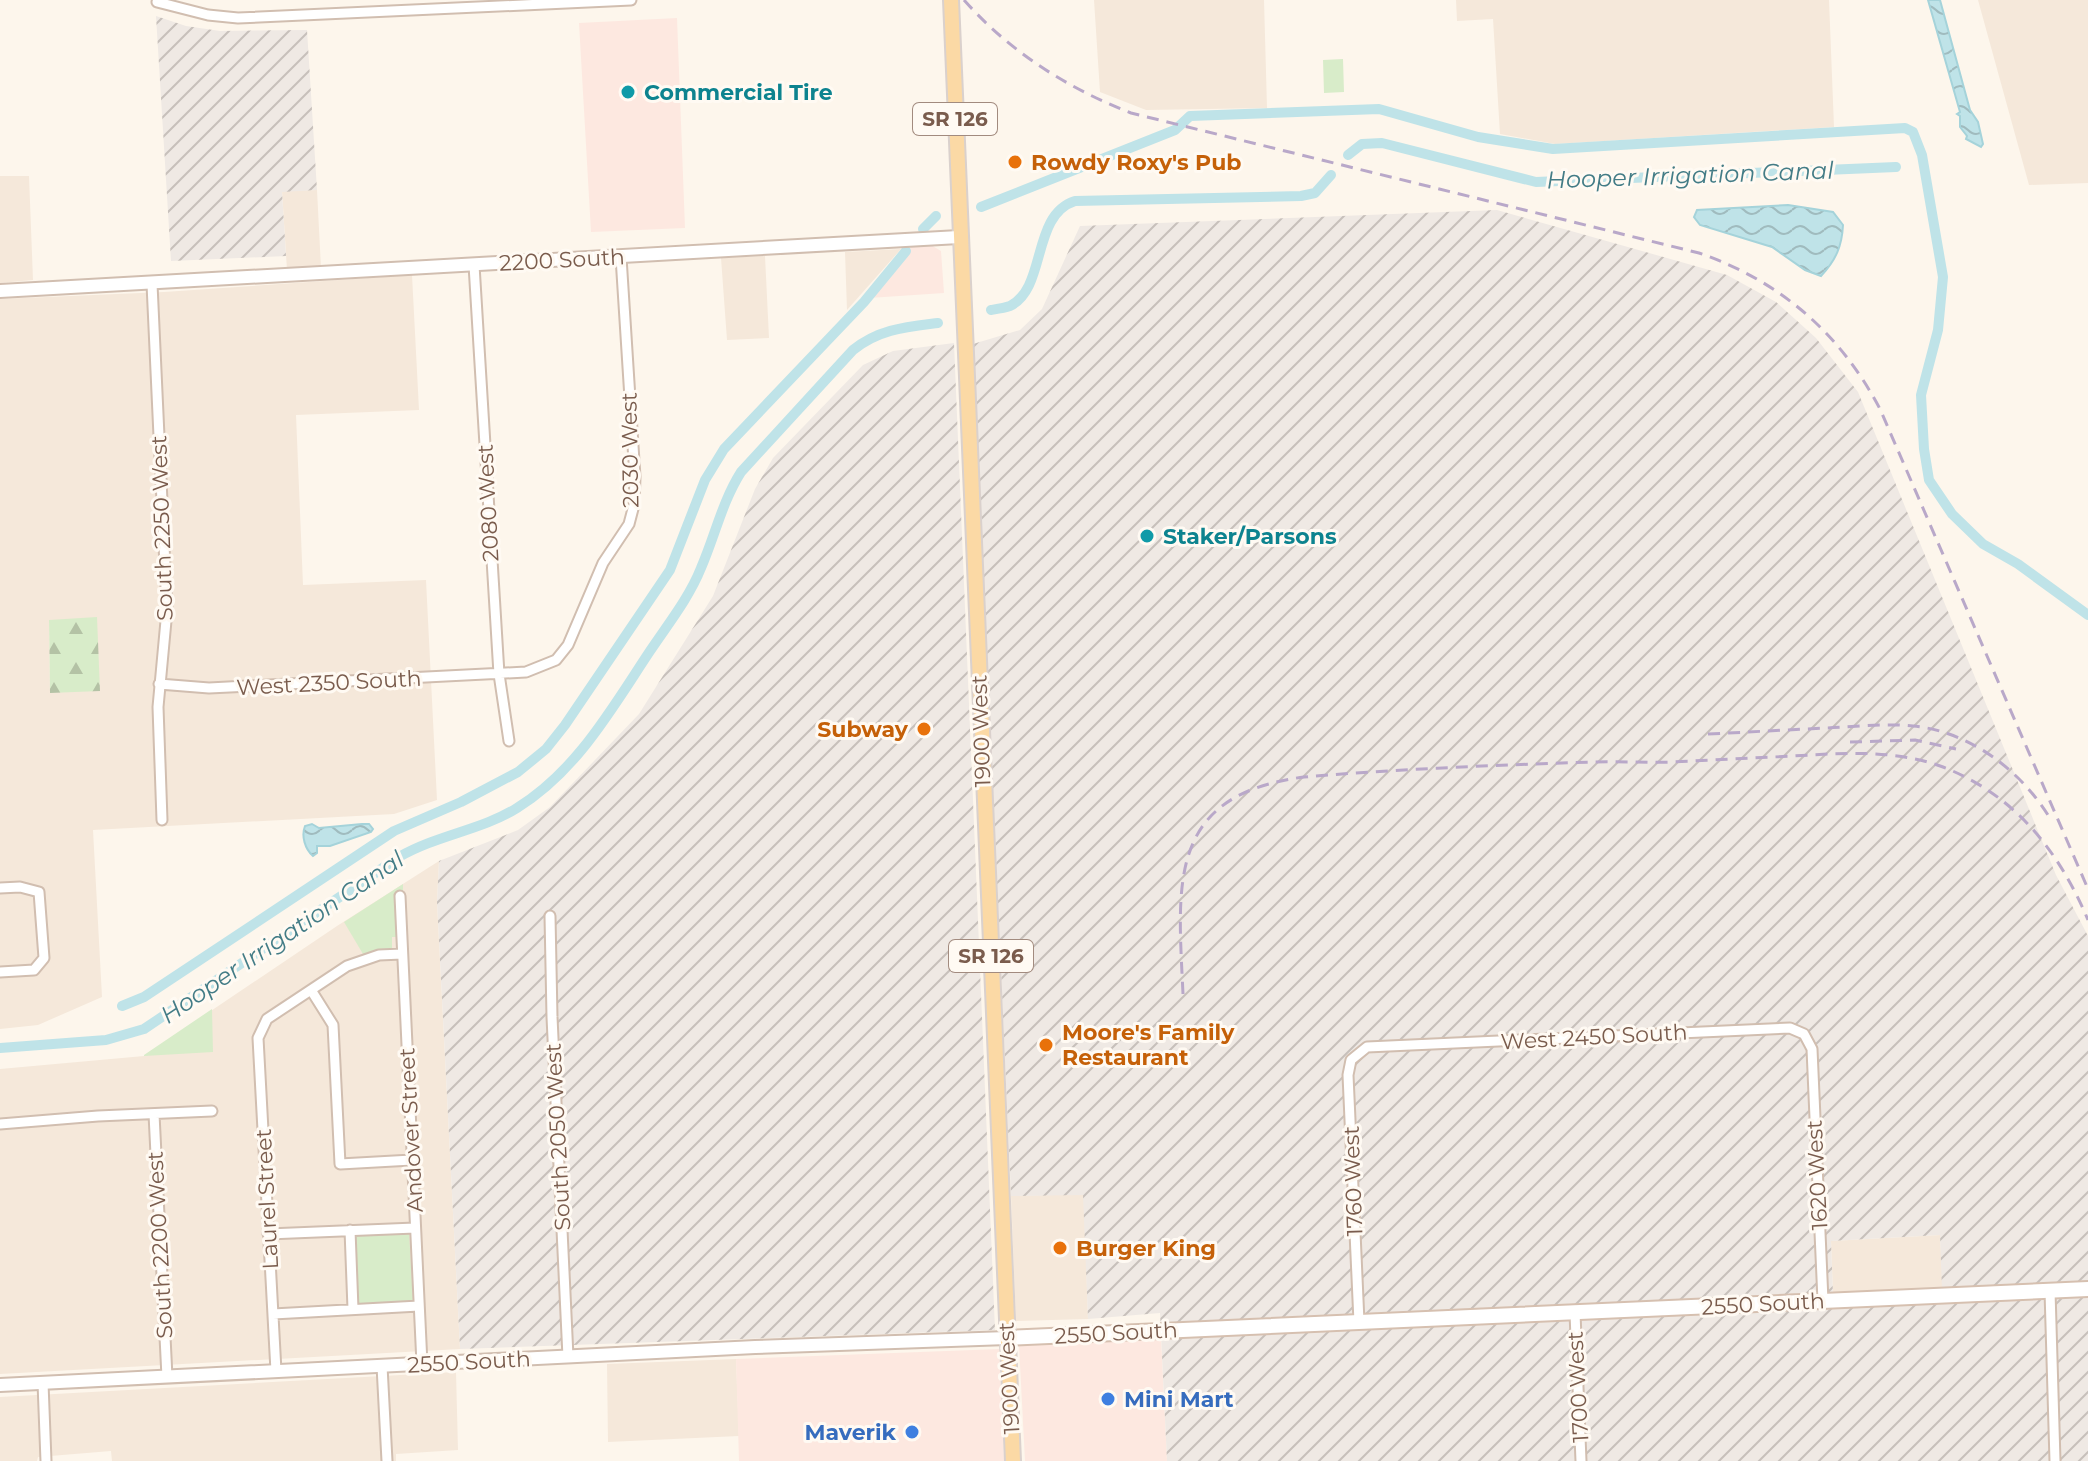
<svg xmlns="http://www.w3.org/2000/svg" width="2088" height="1461" viewBox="0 0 2088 1461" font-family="Montserrat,sans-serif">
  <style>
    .residential { fill: #f5e8da; fill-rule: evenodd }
    .commercial { fill: #fde8e0 }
    .industrial { fill: url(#industrial-furrows); fill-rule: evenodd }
    .forest { fill: url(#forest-firs) }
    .park { fill: #d8ecc9 }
    .water { fill: url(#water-waves); stroke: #a5d3da; stroke-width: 2 }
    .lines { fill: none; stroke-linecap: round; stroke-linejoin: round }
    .canal { stroke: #bfe3e8; stroke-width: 10 }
    .minor-casing { stroke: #d1beb0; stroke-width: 13 }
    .tertiary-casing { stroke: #d1beb0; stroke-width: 16 }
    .secondary-casing { stroke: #d6c0b0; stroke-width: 18 }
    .primary-casing { stroke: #dad1cd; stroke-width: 18 }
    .minor { stroke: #fff; stroke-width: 9 }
    .tertiary { stroke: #fff; stroke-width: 12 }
    .secondary { stroke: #fff; stroke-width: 14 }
    .primary { stroke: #fbd9a5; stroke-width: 14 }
    .rail { stroke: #b9a8c9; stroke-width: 3; stroke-dasharray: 12 8; stroke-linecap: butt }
    .culture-dot { fill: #0f9aa8; stroke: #fffaf3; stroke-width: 3 }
    .food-dot { fill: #e8710a; stroke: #fffaf3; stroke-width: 3 }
    .shop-dot { fill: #3f7fe0; stroke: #fffaf3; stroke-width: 3 }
    .labels { text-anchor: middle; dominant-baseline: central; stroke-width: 6; stroke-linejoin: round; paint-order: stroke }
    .shield { fill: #fffaf3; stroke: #a28b7f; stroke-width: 2 }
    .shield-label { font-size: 20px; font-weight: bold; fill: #7a5c4d }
    .culture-label { font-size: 22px; font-weight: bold; fill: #0d838f; stroke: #fffaf3; text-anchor: start }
    .food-label { font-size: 22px; font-weight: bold; fill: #c56008; stroke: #fffaf3; text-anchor: start }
    .street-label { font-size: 22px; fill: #7a5c4d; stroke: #fffaf3 }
    .shop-label { font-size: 22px; font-weight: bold; fill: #366cbe; stroke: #fffaf3; text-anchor: start }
    .water-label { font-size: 24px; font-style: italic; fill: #437c86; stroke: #fffaf3 }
  </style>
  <defs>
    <pattern id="industrial-furrows" width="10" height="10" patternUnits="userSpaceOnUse" patternTransform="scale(2)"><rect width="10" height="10" fill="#efe9e4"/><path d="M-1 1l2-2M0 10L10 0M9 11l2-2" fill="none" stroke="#c7c0bb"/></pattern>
    <pattern id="forest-firs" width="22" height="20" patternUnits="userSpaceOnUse" patternTransform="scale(2)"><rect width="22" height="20" fill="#d8ecc9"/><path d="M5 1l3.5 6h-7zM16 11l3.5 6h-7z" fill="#b4c2a5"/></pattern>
    <pattern id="water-waves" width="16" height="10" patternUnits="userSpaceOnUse" patternTransform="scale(2)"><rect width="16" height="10" fill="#bfe3e8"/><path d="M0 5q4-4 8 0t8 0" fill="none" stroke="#a0bbbe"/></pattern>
  </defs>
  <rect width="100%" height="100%" fill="#fdf6ec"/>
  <path class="residential" d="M1094,0h170l3,108 -121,2 -46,-18z
    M1456,0h373l5,127 -279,17 -55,-10 -7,-115 -36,2z
    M1978,0h110v183l-59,2z
    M0,176h29l4,104 -33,3z
    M317,190l4,78 -34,2 -5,-79z
    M901,249l-54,61 -2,-58z
    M765,256l4,82 -42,2 -6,-82z
    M412,275l7,135 -123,5 7,170 123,-5 11,220 -43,14 -301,16 9,167 -64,28 -38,4v-730l164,-7zM49,620l51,70 -50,2z
    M439,861l-2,41 23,447 -460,25v-305l144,-13 193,-130z
    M1084,1194l4,125 -72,2 -5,-125z
    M1940,1235l3,55 -110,5 -2,-54z
    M736,1359l3,77 -131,6 -1,-78z
    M456,1372l2,78 -62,4v7h-284l-1,-10 -73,6 -1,4h-37v-64z"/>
  <path class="commercial" d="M677,18l8,210 -94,4 -12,-209z
    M931,245l10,6 3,42 -75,5 43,-52z
    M1161,1338l6,123h-142l-6,-116z
    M999,1349l5,112h-265l-3,-102z"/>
  <path class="industrial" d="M156,16l30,10 34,5 87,-1 10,160 -35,2 4,64 -115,5z
    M1497,210l230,65 49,27 40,36 42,54 198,483 32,61v525h-921l-7,-148 -72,6 -5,-124 -72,1 -38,-852 47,-14 22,-21 38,-83zM1940,1235l2,55 -109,5 -2,-54z
    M954,343l41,987 -535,19 -23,-447 2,-41 79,-31 32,-23 89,-93 74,-118 42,-107 18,-31 90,-93 30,-14z"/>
  <path class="forest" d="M97,617l3,74 -50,2 -1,-73z"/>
  <path class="park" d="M1343,59l1,33 -20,1 -1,-33z
    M403,884v8l-7,1 -1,4 2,40h-5v12l-29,5 -19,-32z
    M212,1009l1,43 -69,4v-1z
    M409,1231l4,71 -57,3 -4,-71z"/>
  <path class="water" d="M1928,0h12l30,110 8,12 5,22 -2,3 -15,-8 1,-3 -7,-9v-11l-3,-2 3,-2z
    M1788,205l45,7 10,13c-1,21 -7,35 -22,51l-16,-6 -33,-23 -72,-22 -6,-8 3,-7z
    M312,824l7,4 43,-4h7l4,5 -2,3 -41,14h-13v7l-4,3c-8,-7 -12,-20 -8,-30z"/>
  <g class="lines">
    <path class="canal" d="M1348,155l14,-11 20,-1 154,39 360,-15
      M981,207l194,-77 15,-14 189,-7 99,28 75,12 352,-21 8,4 9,23 21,122 -5,53 -17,65 3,54 5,31 23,34 31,30 35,20 70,51
      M923,229l13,-13
      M991,310c6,-1 13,-2 19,-4 37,-18 21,-91 65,-105l226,-5 14,-3 16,-18
      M122,1006l22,-9 250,-166 67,-29 57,-30 28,-23 19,-24 105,-155 35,-90 19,-31 140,-147 42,-51
      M0,1048l106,-8 38,-11 255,-172c38,-22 83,-27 118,-49 60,-37 95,-100 133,-157 18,-27 39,-53 51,-83 14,-32 21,-66 40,-96l112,-122c26,-21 53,-23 85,-27"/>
    <defs>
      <path id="minor" d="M157,2l51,13 30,3 393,-18
        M474,265l25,409 10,67
        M152,284l15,326 -9,97 4,113
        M159,684l50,4 317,-16 30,-12 12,-15 35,-82 26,-39 5,-19 1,-28 -14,-220
        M0,888l20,-1 19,5 5,66 -10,12 -34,2
        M400,896l22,468
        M550,916l2,101 16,340
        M311,990l22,35 7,139 72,-4
        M154,1114l13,263
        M0,1124l98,-8 114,-5
        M350,1230l3,79
        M268,1234l147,-6
        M2050,1291l5,170
        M1575,1313l6,148
        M273,1314l146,-8
        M1359,1322l-11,-247 3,-15 16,-13 423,-19 14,6 8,15 11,252
        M382,1366l5,95
        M276,1371l-18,-333 9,-19 80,-53 32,-11 23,-1
        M43,1383l3,78"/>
      <path id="tertiary" d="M0,291l959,-54
        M0,1385l755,-38 252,-9"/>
      <path id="secondary" d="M1007,1338l1081,-49"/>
      <path id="primary" d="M951,0l62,1461"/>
    </defs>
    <use href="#minor" class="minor-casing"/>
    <use href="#tertiary" class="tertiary-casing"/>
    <use href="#secondary" class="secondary-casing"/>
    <use href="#primary" class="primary-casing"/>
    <use href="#minor" class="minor"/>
    <use href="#tertiary" class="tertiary"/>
    <use href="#secondary" class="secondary"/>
    <use href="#primary" class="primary"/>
    <path class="rail" d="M964,0c46,52 103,88 167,113l568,140c81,28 141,80 181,156l208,480
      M1708,734c40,-2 79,-4 118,-6 28,-1 58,-5 87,-2 55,5 106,43 135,89
      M1850,742l65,-2 41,9
      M1183,994c-5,-110 -17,-199 121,-217 96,-8 194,-12 290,-15 26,-1 52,1 79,0 40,-2 80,-4 120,-6 51,-3 101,-7 150,11 72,28 116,84 145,153"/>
  </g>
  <g class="culture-dot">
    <circle cx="628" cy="92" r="8"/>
    <circle cx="1147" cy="536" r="8"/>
  </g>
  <g class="food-dot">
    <circle cx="1015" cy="162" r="8"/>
    <circle cx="924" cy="729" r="8"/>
    <circle cx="1046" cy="1045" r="8"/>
    <circle cx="1060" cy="1248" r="8"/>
  </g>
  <g class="shop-dot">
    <circle cx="1108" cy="1399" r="8"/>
    <circle cx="912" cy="1432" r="8"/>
  </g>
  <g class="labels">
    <g class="shield">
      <rect x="913" y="103" width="84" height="32" rx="6"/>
      <rect x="949" y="940" width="84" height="32" rx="6"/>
    </g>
    <g class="shield-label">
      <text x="955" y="119">SR 126</text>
      <text x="991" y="956">SR 126</text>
    </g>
    <g class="culture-label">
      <text x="644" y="92">Commercial Tire</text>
      <text x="1163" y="536">Staker/Parsons</text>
    </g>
    <g class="food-label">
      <text x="1031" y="162">Rowdy Roxy's Pub</text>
      <text x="908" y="729" text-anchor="end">Subway</text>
      <text x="1062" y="1032">Moore's Family<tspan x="1062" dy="25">Restaurant</tspan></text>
      <text x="1076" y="1248">Burger King</text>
    </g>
    <g class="street-label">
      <text transform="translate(562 260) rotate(-3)">2200 South</text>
      <text transform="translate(630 450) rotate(-91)">2030 West</text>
      <text transform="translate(488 503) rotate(-93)">2080 West</text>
      <text transform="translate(162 528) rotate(-92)">South 2250 West</text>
      <text transform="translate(329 683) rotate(-3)">West 2350 South</text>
      <text transform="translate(981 731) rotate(-92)">1900 West</text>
      <text transform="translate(1594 1037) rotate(-3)">West 2450 South</text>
      <text transform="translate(411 1130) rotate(-93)">Andover Street</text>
      <text transform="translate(558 1137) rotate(-93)">South 2050 West</text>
      <text transform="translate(1817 1175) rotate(-93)">1620 West</text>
      <text transform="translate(1353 1181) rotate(-92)">1760 West</text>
      <text transform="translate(267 1199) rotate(-93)">Laurel Street</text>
      <text transform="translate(160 1245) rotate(-93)">South 2200 West</text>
      <text transform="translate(1763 1304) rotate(-3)">2550 South</text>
      <text transform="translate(1116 1333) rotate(-3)">2550 South</text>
      <text transform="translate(469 1362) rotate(-3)">2550 South</text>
      <text transform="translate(1009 1378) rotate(-93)">1900 West</text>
      <text transform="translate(1578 1387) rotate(-93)">1700 West</text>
    </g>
    <g class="shop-label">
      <text x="1124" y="1399">Mini Mart</text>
      <text x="896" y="1432" text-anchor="end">Maverik</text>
    </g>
    <g class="water-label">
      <text transform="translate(1690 175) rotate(-2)">Hooper Irrigation Canal</text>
      <text transform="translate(282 937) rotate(-34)">Hooper Irrigation Canal</text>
    </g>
  </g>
</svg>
